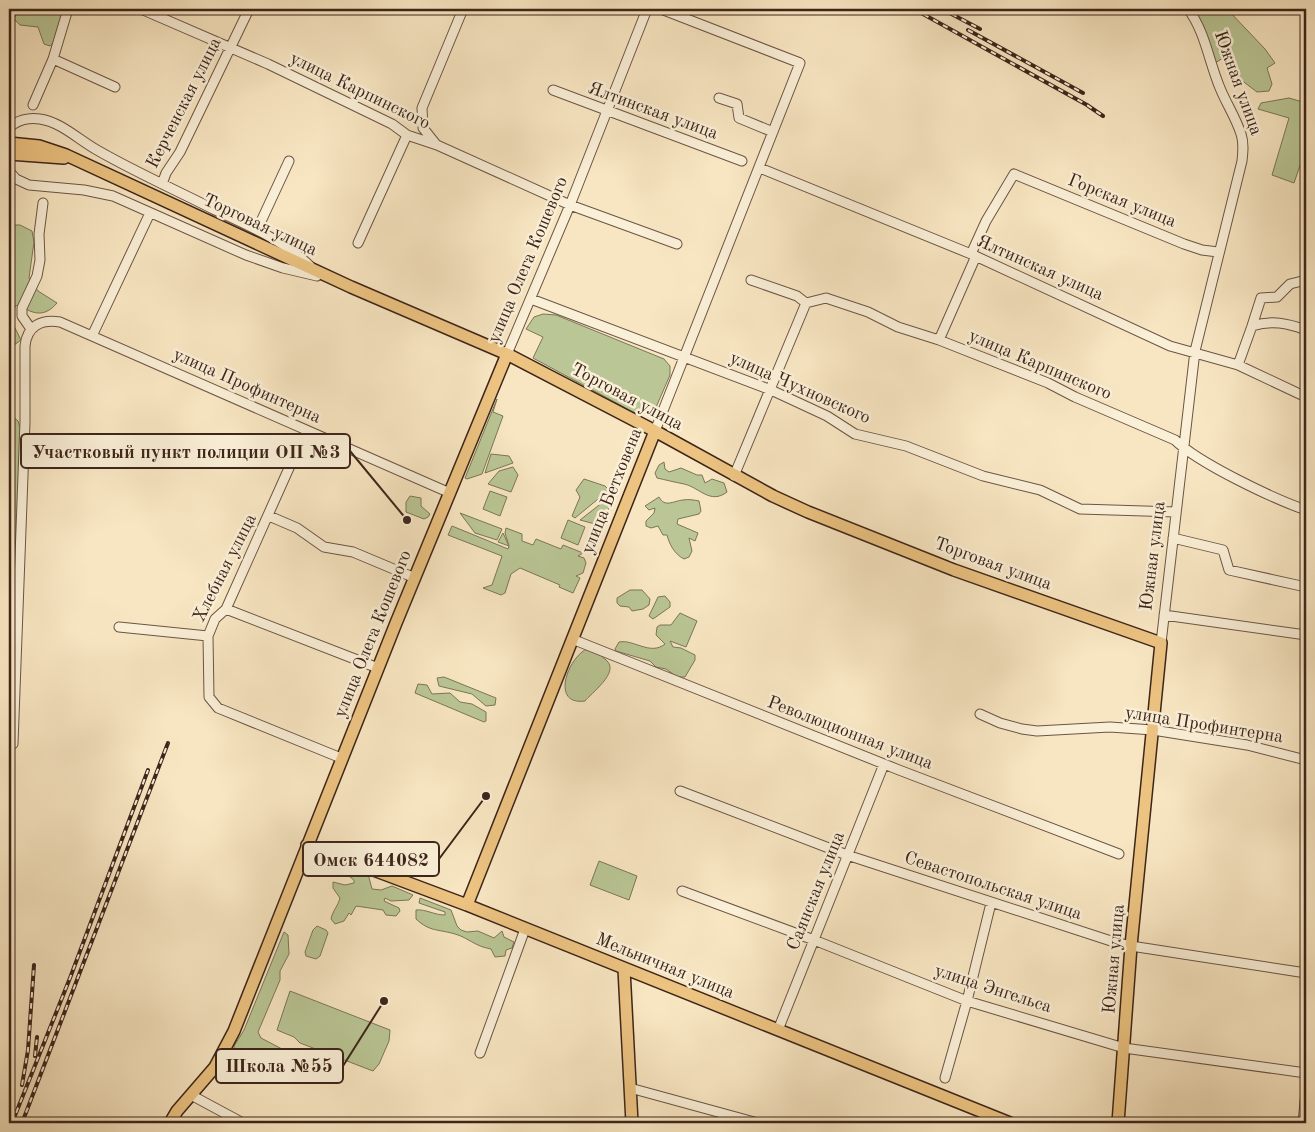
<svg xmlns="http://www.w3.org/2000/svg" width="1315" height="1132" viewBox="0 0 1315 1132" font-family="'Old Standard TT',serif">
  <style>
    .green { fill: #bac695; stroke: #7b7658 }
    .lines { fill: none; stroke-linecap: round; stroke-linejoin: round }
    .minor-casing { stroke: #6b5544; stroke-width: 11 }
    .major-casing { stroke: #3c251a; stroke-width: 14 }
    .minor { stroke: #faefd7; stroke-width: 9 }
    .major { stroke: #ecc381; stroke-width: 11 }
    .rail-casing { stroke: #3c251a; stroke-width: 4 }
    .rail { stroke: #faefd7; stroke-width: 2; stroke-dasharray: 5.5; stroke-linecap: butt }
    .labels { text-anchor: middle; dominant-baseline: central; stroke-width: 5; stroke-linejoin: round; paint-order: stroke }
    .street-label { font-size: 18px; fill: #3c251a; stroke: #faefd7 }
    .leader { fill: none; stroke: #3c251a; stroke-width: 2 }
    .callout-dot { fill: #3c251a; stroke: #faefd7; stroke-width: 2 }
    .callout { fill: #faefd7; stroke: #3c251a; stroke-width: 2 }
    .callout-label { font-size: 19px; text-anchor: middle; font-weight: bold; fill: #3c251a }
  </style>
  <rect width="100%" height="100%" fill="#f8e6c2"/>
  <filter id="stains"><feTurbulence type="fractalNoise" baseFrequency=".004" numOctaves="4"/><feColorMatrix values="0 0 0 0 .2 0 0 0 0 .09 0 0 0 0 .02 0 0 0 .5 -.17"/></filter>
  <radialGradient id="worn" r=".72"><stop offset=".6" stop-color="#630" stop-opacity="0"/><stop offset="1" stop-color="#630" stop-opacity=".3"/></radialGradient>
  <path class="green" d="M19,9h46l-10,32 -5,5 -6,-2 -6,-17 -18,-2 -6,-6z
    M1191,9h36l38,40 10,14 -8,5 5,16 -3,7 -12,1 -25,-19 -9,-15 -8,5z
    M1289,98l17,5v45l-12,35 -22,-8 17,-57 -31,-9 3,-6z
    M9,225h11l12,6 2,11 -5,36 9,13 19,12c-12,14 -23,12 -38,2l-4,1 -2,18 8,16 -11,8 -1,25z
    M543,314l13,1 108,44 6,7v9l-16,37 -17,2 -104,-56 10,-21 -17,-8 8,-12z
    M497,399l-4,13 10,4 -21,58 -15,5 -2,-1z
    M9,413l9,8 4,13 -8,148 -5,18z
    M491,454l18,2 4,7 -28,10z
    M664,462l1,7 4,3 12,-4 16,7h5l3,8 7,-4 12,4 3,9c-17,13 -28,-5 -43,-8 -10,-2 -18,-4 -27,-6l-2,-5 4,-8z
    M513,467l5,8 -7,17 -23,-8 11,-13z
    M584,479l21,7 4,4 -34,28 -3,-2 8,-19 -4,-7z
    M490,491l17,6 -7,19 -17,-7z
    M612,495l3,3 -16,27 -19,-5z
    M410,496l11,2v8l9,8 -2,3 -4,2 -18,-7v-10z
    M659,497c6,11 14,4 24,3 6,-1 11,0 16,1l2,10 -2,3 -21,5 -1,5 21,9 -3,8 -6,-3 3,13 -3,6 -5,2c-10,-5 -15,-16 -17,-24h-4l-5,-9 -7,2 -5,-2v-5l8,-8 1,-5 -6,2 -4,-4z
    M460,513l42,16 -5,11 -22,-7z
    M568,520l17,7 -7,18 -17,-7z
    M452,526l56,23 1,-3 -11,-4 5,-9 6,13 -4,-13 1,-5 16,6v7l11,4 3,-6 25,10 2,-4 20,8 -5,3 6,2 2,5 -3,10 -7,3 4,2 -7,15 -14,-6 1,-2 -40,-17 -9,6 -6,19 -4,2 -18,-7 9,-3 10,-29 -54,-21z
    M630,590h12l8,9 -1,6 -6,4 -11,2 -3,-4 -9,-1 -3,-3v-5z
    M665,596l5,6v5l-17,12 -4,-3 9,-19z
    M680,613l17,8 -11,26 -16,-6 3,6 8,1 14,7v5l-10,17h-8l-11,-8 -10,-2 -6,-6 -34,-10 -1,-2 4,-7c15,-3 31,14 46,2l-9,-9 1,-8 3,-2h11z
    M590,648c5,4 12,8 16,12 15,12 -16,34 -21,41 -37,5 -15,-49 5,-53z
    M444,677l52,21 -1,7 -9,1 -14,-12 -33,-8 -2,-8z
    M418,684l9,1 5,9 18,-1 10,9 12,2 14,8v9l-2,1 -69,-29z
    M599,861l38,15 -8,24 -39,-15z
    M345,866l23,8 4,15 9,1 11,-4 21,9 -4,5 -18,1 -6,-3 -1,3 15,7 1,3 -4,5 -10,-1 -3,-5 -27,-4 -5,9 -2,-2 -5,8 -9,3 -4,-5c2,-9 7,-13 9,-21l-7,-10v-6l12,3 9,-2v-3l-12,-9z
    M420,898l31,12 6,16 4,4 6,2 11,-1 16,7 8,-7 2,6 10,5 -2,6 -6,2 -1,6 -10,1 -4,-8c-17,-3 -22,-11 -36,-15 -17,-5 -25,-2 -39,-15v-9c10,-1 18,5 29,5v-3l-26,-9z
    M317,926l9,4 2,3 -8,23 -4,3 -10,-3 -1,-4 8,-22z
    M284,932l4,3 1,19 -9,17v9l-22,52 3,6 21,11v6l-10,2 -9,-7 -7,5 -9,-4 -6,4h-6l-1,-9 10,-16z
    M290,991l100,39 -1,11 -10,23 -6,7 -73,-28 -6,-6 -17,-7z"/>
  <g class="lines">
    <defs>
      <path id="minor" d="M141,9l127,55 124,60 15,11 30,10 133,60 107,39
        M53,59l62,28
        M553,90l189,71
        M719,98l18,6 2,14 34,14
        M33,105l20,-46 15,-50
        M9,128c8,-8 20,-11 31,-9 21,3 39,21 57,31 38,22 79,40 118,60 34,16 68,30 95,56
        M435,143l-12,-15 -1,-20 41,-99
        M760,168l211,86 199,92 68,19 68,32
        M9,171l7,8 13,6 55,5 29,6 133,59 37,13 34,8
        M162,184l4,-11 14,-21 69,-143
        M257,230l32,-69
        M358,243l49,-108
        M971,254l15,-33 28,-47 170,70 18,6 16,2
        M751,280l46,16 9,7 20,-5 42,14 30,15 41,13 109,43 27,14 100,43c23,23 99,59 131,70
        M531,299l240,91 56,26 28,18 51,12 77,30 57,14 40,19 96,3
        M1252,326l9,-28 16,-1 13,-13 16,-4
        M31,329l-9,-13v-8l15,-32 3,-16 -1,-26 4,-31
        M92,336l58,-123
        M939,340l37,-84
        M507,354l63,-149 77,-196
        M1238,365l14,-39c20,-6 35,-3 54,4
        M306,430l-80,179 -11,10 -7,17 1,61 9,11 123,50
        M655,431l145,-368 -139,-54
        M734,476l72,-173
        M269,516l28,12 27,19 29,5 62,26
        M1173,538l50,12 6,20 77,17
        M226,609l152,59
        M1164,615l142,20
        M119,627l89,9
        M572,639l327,131 220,84
        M1161,643l34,-292 47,-190c1,-9 2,-18 -1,-27 -5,-16 -15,-31 -21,-46 -11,-26 -15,-57 -32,-79
        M980,714l20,9 22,6 15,2 73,-4 43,3 94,15 59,15
        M13,744l12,-322v-76c2,-20 16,-27 35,-24l390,171
        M680,791l167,64 264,86 20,5 175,27
        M682,891l132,49 153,61 157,47 182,25
        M778,1030l106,-266
        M480,1053l45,-124
        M945,1078l22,-77 24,-98
        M630,1088l128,35
        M191,1095l52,28
        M1303,1123l3,-32"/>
      <path id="major" d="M9,143l30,3 27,9 285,132 156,67 148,77 118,65 35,16 146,58 207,73 -30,303 -13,177
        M9,154l55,4
        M307,845l160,60 543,218
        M467,905l188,-474
        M624,969l8,154
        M170,1123l7,-12 38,-44 19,-36 162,-408 111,-269"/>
    </defs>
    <use href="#minor" class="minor-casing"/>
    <use href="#major" class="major-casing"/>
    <use href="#minor" class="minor"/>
    <use href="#major" class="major"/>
    <defs>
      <path id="rail" d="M914,9l173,96 16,11
        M942,9l38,20
        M9,14l2,-5
        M968,30l115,63
        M35,1056l2,-19
        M22,1085l6,-35 6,-85
        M12,1123l58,-145 78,-208
        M22,1123l146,-380"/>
    </defs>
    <use href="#rail" class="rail-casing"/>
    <use href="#rail" class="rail"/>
  </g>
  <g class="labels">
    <g class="street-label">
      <text transform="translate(1238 83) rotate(70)">Южная улица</text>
      <text transform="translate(360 91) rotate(26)">улица Карпинского</text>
      <text transform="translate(184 103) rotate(-63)">Керченская улица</text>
      <text transform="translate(653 111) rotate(20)">Ялтинская улица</text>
      <text transform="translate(1122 201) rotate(22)">Горская улица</text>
      <text transform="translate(260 225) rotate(25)">Торговая улица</text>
      <text transform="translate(528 260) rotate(-67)">улица Олега Кошевого</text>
      <text transform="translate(1040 268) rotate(24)">Ялтинская улица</text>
      <text transform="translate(1040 365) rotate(23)">улица Карпинского</text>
      <text transform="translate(247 386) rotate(24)">улица Профинтерна</text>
      <text transform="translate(800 388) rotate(24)">улица Чухновского</text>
      <text transform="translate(627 397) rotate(28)">Торговая улица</text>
      <text transform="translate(612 491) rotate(-68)">улица Бетховена</text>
      <text transform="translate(1153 556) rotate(-83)">Южная улица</text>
      <text transform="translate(993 564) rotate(20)">Торговая улица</text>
      <text transform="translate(225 568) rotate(-63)">Хлебная улица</text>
      <text transform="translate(373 634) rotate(-68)">улица Олега Кошевого</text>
      <text transform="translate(1204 725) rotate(9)">улица Профинтерна</text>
      <text transform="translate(850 733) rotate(21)">Революционная улица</text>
      <text transform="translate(993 886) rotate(18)">Севастопольская улица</text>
      <text transform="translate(816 891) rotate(-68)">Саянская улица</text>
      <text transform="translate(1114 959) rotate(-85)">Южная улица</text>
      <text transform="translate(665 966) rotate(22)">Мельничная улица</text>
      <text transform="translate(993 989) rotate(18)">улица Энгельса</text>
    </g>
  </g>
  <path class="leader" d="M407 520L350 451M486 796L439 859M384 1001L343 1066"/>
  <g class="callout-dot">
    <circle cx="407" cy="520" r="5"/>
    <circle cx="486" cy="796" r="5"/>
    <circle cx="384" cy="1001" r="5"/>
  </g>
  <g class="callout">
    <rect x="21" y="434" width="329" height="34" rx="5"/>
    <rect x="303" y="842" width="136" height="34" rx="5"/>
    <rect x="216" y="1049" width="127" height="34" rx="5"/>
  </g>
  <g class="callout-label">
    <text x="186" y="458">Участковый пункт полиции ОП №3</text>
    <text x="371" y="866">Омск 644082</text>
    <text x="279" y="1072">Школа №55</text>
  </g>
  <rect width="1315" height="1132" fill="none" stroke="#f8e6c2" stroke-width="30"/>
  <rect x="10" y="10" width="1295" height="1112" fill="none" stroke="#3c251a" stroke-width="2.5"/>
  <rect x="15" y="15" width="1285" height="1102" fill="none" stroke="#3c251a"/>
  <rect width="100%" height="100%" filter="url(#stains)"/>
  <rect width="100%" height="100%" fill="url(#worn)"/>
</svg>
